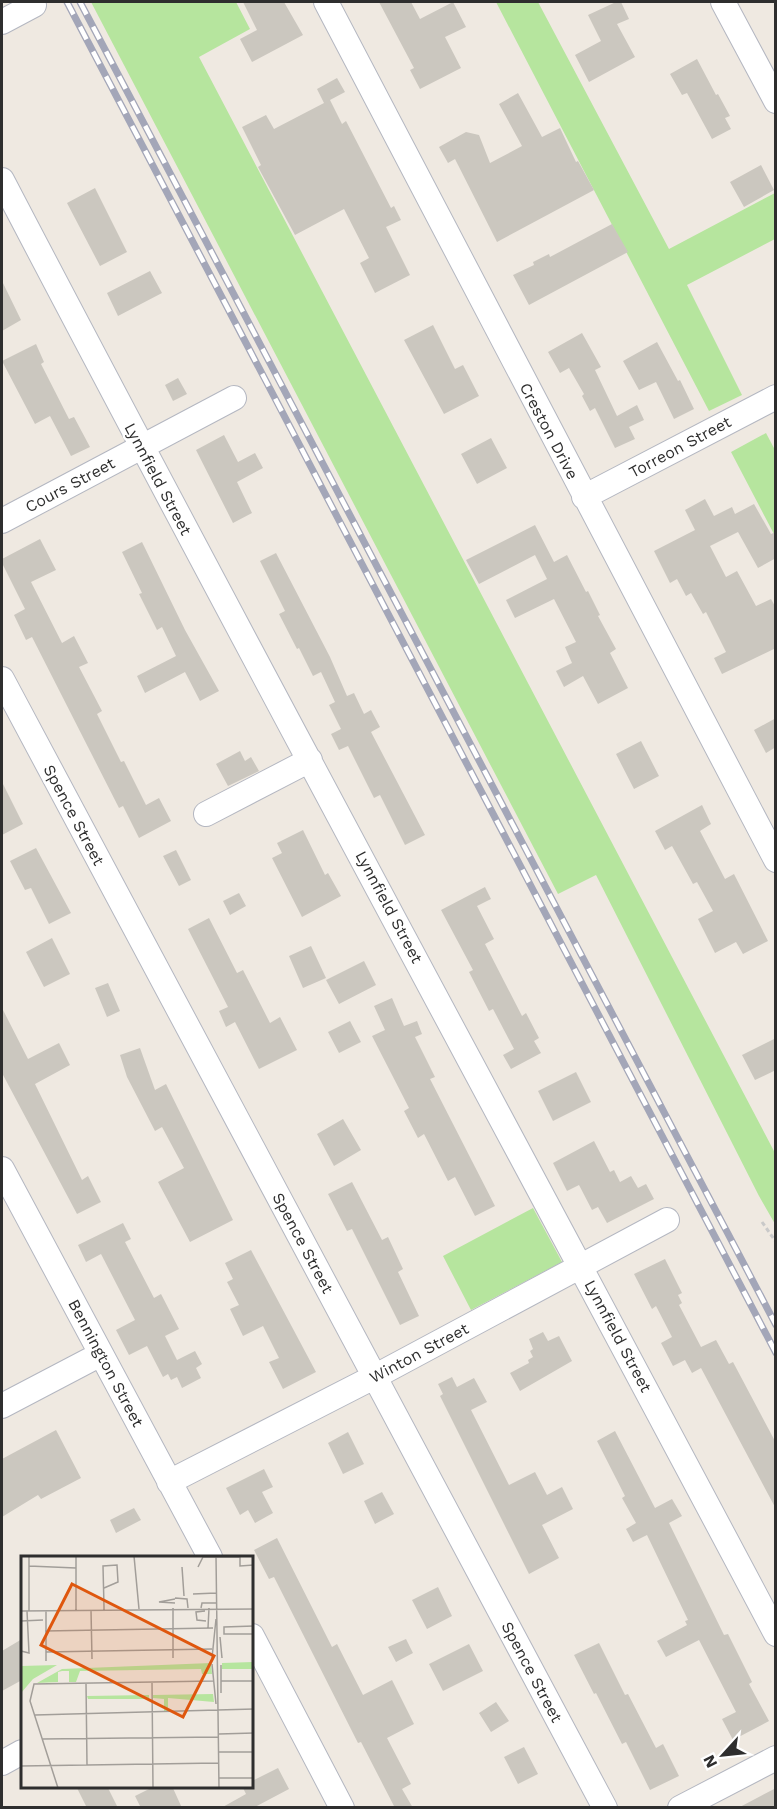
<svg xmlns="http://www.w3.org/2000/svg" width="777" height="1809" viewBox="0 0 777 1809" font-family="'Work Sans',sans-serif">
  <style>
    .green { fill: #b6e59e }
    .building { fill: #cbc7bf }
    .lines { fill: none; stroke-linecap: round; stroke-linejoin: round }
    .minor-casing { stroke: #b4b7c1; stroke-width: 26 }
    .path { stroke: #c9c9c9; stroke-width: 3; stroke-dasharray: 4.5 3; stroke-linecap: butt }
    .minor { stroke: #fff; stroke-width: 24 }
    .rail-casing { stroke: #a3a6b8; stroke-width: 7 }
    .rail { stroke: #fff; stroke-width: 4.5; stroke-dasharray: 14; stroke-linecap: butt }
    .labels { text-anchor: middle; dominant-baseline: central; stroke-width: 5; stroke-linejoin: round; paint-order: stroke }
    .street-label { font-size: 16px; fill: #2e2e2e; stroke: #fff }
    .inset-road { fill: none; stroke: #a29e99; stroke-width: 1.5 }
    .view { fill: #df570e; fill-opacity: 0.15; stroke: #df570e; stroke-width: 3 }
    .inset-edge { fill: none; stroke: #2e2e2e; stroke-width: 3 }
  </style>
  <rect width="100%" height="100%" fill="#efe9e1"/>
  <path class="green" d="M91,2h145l14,27 -51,28 576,1096v71l-16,-28 -163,-321 -38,19z
    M496,2h42l131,247 106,-56v46l-88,46 55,110 -33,16z
    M766,433l9,17v86l-44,-84z
    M533,1208l29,54 -91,48 -28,-54z"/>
  <path class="building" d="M243,2h41l19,33 -51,27 -12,-23 17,-9z
    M379,2h32l9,17 33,-17 13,25 -21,10 16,31 -41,21 -10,-19 4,-2z
    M616,2h5l8,17 -12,5 18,33 -46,25 -14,-27 26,-14 -13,-26z
    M697,59l19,36 2,-1 12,22 -5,2 6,11 -19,10 -25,-46 -5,2 -12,-21z
    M337,78l8,14 -15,8 12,24 4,-3 45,87 3,-2 7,14 -15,7 24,48 -35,18 -15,-30 9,-5 -25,-49 -49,26 -37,-68 3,-2 -19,-38 24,-12 8,14 50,-26 -7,-14z
    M518,93l24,44 18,-9 16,34 2,-1 16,29 -97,52 -42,-83 -7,4 -9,-16 27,-15 13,3 11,28 32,-17 -23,-42z
    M761,165l13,25 -30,17 -14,-25z
    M95,188l32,64 -27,14 -33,-63z
    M612,224l16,28 -99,53 -16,-30 21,-10 -1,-3 16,-8 1,3z
    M150,271l12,22 -44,23 -11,-23z
    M2,281l19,39 -19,11z
    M433,325l22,44 8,-4 16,31 -35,18 -40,-74z
    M582,333l19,34 -6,3 22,46 20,-11 7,15 -15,7 6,12 -20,9 -20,-40 -5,3 -8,-15 2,-2 -15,-26 -9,5 -12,-21z
    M657,342l21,39 2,-1 14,29 -20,10 -18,-37 -17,8 -16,-29z
    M36,344l8,18 -3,2 28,55 5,-2 16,30 -19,9 -21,-40 -15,8 -33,-63z
    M178,378l9,16 -14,7 -8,-16z
    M224,435l14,27 17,-9 8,15 -26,14 15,31 -19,10 -37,-73z
    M491,438l16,30 -30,16 -16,-30z
    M705,499l9,17 18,-9 3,7 19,-10 17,30 5,-2v26l-18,10 -20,-36 -28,14 16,31 11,-6 19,35 15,-7 5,9v40l-54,26 -8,-16 12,-6 -20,-40 -3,2 -12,-21 -5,3 -9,-17 -7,4 -16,-32 41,-21 -10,-20z
    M535,525l19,37 13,-7 19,37 2,-1 12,24 -2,1 18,33 -6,4 18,35 -30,16 -15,-28 -19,11 -8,-16 16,-8 -7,-16 11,-5 -22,-43 -39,19 -9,-18 41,-21 -12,-24 -56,29 -13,-24z
    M40,539l16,31 -25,12 31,61 12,-7 14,27 -9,4 23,44 -5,3 24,48 3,-1 22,44 13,-7 12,23 -32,17 -16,-32 -4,2 -87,-171 -6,3 -12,-25 11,-6 -23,-46v-4z
    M142,542l43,88 34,61 -19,10 -15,-29 -40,21 -8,-17 39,-20 -14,-29 -5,3 -18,-36 3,-1 -20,-41z
    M276,553l54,104 17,39 7,-3 10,21 7,-4 9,17 -9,5 54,103 -20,10 -25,-50 -6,3 -26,-52 -9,4 -8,-16 10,-5 -12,-24 6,-3 -14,-30 -8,4 -14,-28 -2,1 -18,-35 6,-3 -25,-50z
    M776,718v29l-10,6 -12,-23z
    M641,741l18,35 -25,13 -18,-35z
    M240,751l5,10 6,-4 8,14 -31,15 -12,-22z
    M2,782l21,42 -21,11z
    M702,805l9,19 -11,7 25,48 9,-5 34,67 -25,13 -7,-12 -21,11 -17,-34 15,-8 -16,-29 -4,2 -21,-38 -7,4 -10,-19z
    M303,830l22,45 3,-2 13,23 -39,21 -30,-59 10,-5 -5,-10z
    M36,848l35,65 -22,11 -18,-36 -6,2 -15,-29z
    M176,850l15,30 -12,6 -16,-30z
    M485,887l6,12 -14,7 17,33 -9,5 37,72 4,-3 13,25 -5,3 7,12 -30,16 -8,-14 11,-6 -21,-40 -4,2 -20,-39 4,-2 -32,-60z
    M239,893l7,13 -16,9 -7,-14z
    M209,918l28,55 6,-3 27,53 10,-6 17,33 -38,19 -24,-47 -9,5 -7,-16 9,-4 -40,-78z
    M52,938l18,36 -26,13 -18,-35z
    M311,946l15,32 -23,10 -14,-32z
    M364,961l12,24 -37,19 -13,-24z
    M108,983l12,28 -13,6 -12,-29z
    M392,998l12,28 13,-5 5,13 -7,3 20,40 -5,2 65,127 -20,10 -20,-39 -7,4 -24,-47 -6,4 -14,-27 5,-3 -37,-72 13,-6 -11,-24z
    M2,1008l26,51 31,-16 11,22 -35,19 47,96 6,-4 13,26 -24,12 -75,-141z
    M350,1021l11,21 -22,11 -11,-21z
    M776,1038v32l-21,10 -13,-25z
    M140,1048l15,42 11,-6 67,136 -43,22 -32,-60 26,-14 -22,-41 -7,4 -28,-54 -7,-22z
    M576,1072l15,30 -38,19 -15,-30z
    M343,1119l18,31 -27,16 -17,-32z
    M594,1141l16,31 4,-2 6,12 11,-6 7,12 8,-4 8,15 -47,24 -9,-16 -6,3 -13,-25 -12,6 -14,-28z
    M352,1182l30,58 6,-3 15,32 -5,3 21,44 -19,9 -48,-96 -5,2 -19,-37z
    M123,1223l8,16 -6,3 29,56 7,-4 18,35 -14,7 12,24 18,-9 7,13 -6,4 5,10 -19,10 -5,-11 -6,3 -3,-6 -5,3 -16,-31 -18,9 -13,-25 19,-10 -34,-66 -15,8 -8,-17z
    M251,1250l65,122 -33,17 -14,-27 10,-4 -16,-32 -20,10 -13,-27 9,-4 -12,-23 6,-3 -8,-16z
    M665,1259l17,34 -4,2 4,8 -3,2 22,42 15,-7 13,24 4,-2 43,81v66l-75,-141 -9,5 -7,-13 -12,6 -12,-23 11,-6 -16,-31 -4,3 -18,-35z
    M543,1332l5,9 11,-5 13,25 -52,30 -10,-18 19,-10 -1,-3 5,-3 -3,-6 3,-2 -4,-10z
    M452,1377l5,10 17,-9 13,24 -16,8 38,75 26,-13 12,23 15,-8 11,22 -31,16 17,33 -30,16 -89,-178 3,-2 -5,-10z
    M56,1430l25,48 -40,21 -3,-4 -36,22v-58z
    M615,1431l40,77 17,-9 10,17 -13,7 55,112 4,-1 24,48 -3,2 20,37 -36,19 -11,-21 14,-7 -37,-72 -33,17 -9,-16 30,-16 -2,-4 3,-1 -41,-85 -14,7 -7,-13 10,-6 -14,-25 3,-2 -28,-55z
    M348,1432l16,32 -21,10 -15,-31z
    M264,1469l9,18 -11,5 11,21 -18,10 -7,-13 -8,5 -14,-27z
    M382,1492l12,22 -19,10 -11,-23z
    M134,1508l7,12 -25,13 -6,-13z
    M277,1538l55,109 5,-3 26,51 29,-15 22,44 -27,14 24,46 -9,5 11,19h-18l-34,-66 -3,1 -84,-166 -5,2 -15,-29z
    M438,1587l14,29 -25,13 -15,-29z
    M22,1639v41l-20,11v-40z
    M406,1639l7,14 -17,9 -8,-15z
    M599,1643l26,52 3,-1 28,54 7,-4 16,32 -29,14 -24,-48 -4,2 -26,-51 -2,1 -20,-39z
    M469,1644l14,27 -40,20 -14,-27z
    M496,1702l13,19 -18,11 -12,-19z
    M524,1747l14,27 -20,10 -14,-27z
    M278,1768l11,21 -36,19h-32l25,-14 -4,-8h10v-5z
    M76,1786h31l11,22h-31z
    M155,1786h17l10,22h-41l-6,-12z
    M776,1788v20h-38z"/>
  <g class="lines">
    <defs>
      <path id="minor" d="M326,2l450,858
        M723,2l53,99
        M2,22l32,-17
        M2,180c254,487 517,969 774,1454
        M584,497l192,-100
        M2,521l232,-123
        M2,679l603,1129
        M206,814l104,-54
        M2,1169l208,388
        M2,1406l99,-52
        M169,1482l205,-105 293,-157
        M252,1636l90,172
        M2,1763l20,-11
        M680,1808l96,-50"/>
    </defs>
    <use href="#minor" class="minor-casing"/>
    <path class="path" d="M762,1222l14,20"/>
    <use href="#minor" class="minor"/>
    <defs>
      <path id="rail" d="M67,2l709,1351
        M80,2l696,1323"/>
    </defs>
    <use href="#rail" class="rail-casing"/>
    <use href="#rail" class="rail"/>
  </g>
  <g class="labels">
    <g class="street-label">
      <text transform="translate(549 431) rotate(62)">Creston Drive</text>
      <text transform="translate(680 447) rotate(-28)">Torreon Street</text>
      <text transform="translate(158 479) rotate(62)">Lynnfield Street</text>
      <text transform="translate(70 485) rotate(-28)">Cours Street</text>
      <text transform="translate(74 815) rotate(62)">Spence Street</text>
      <text transform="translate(389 907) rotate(62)">Lynnfield Street</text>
      <text transform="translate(303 1243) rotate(62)">Spence Street</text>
      <text transform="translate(618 1336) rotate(62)">Lynnfield Street</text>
      <text transform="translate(419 1353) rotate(-28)">Winton Street</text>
      <text transform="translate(106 1363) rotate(62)">Bennington Street</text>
      <text transform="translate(532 1672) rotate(62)">Spence Street</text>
    </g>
  </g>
  <g transform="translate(21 1556)">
    <rect width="232" height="232" fill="#efe9e1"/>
    <path d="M232,106v7h-31v-6zM190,107l1,11h-10l-1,-5 -121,2 -4,11h-7v-11h-7l-4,1v10l-21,1 25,-14zM36,109l-24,14 -12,14v-27zM192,138l1,8 -46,-4v14h-4v-13l-11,-1v-3zM128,139v4h-61l-1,-3z" fill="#b6e59e"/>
    <path class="inset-road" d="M8,0v55M55,0v54M113,0l5,53M195,0l3,232M8,10l47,2M161,11l2,29M177,11l5,-10h37v9l14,-1M83,32l14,-6 -1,-17 -14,1 1,41v3M172,38l23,-1M154,42l12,1 1,9M154,43l-16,3 16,1M152,52v50M180,52l1,-5h14M70,54l1,49M0,55l233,-2M25,55v50M184,55l-9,1 1,8 9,1M0,65l22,-1M233,70l-30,1v7h30M187,72l1,-20M24,75l168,-3M199,81l2,21M0,95l8,2 -2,-42M25,96l166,-3M191,102l4,-39M191,108l4,40M200,125h33M131,126l1,106M65,127l1,82M200,137v-28M14,159l219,-6M198,178l35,-1M21,183l176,-2M198,196h35M0,210l197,-3M198,222h35M37,232l-28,-87 4,-17 179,-3"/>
    <path class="view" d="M51,28l142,72 -31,61 -142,-72z"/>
    <rect width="232" height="232" class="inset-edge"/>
  </g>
  <rect width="777" height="1809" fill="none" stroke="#2e2e2e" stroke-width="6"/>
  <g transform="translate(723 1755) rotate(243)" stroke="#ffffff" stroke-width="4.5" paint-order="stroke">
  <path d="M0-4.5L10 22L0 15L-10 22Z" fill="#2e2e2e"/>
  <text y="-9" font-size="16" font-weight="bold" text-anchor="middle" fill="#2e2e2e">N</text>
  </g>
</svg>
